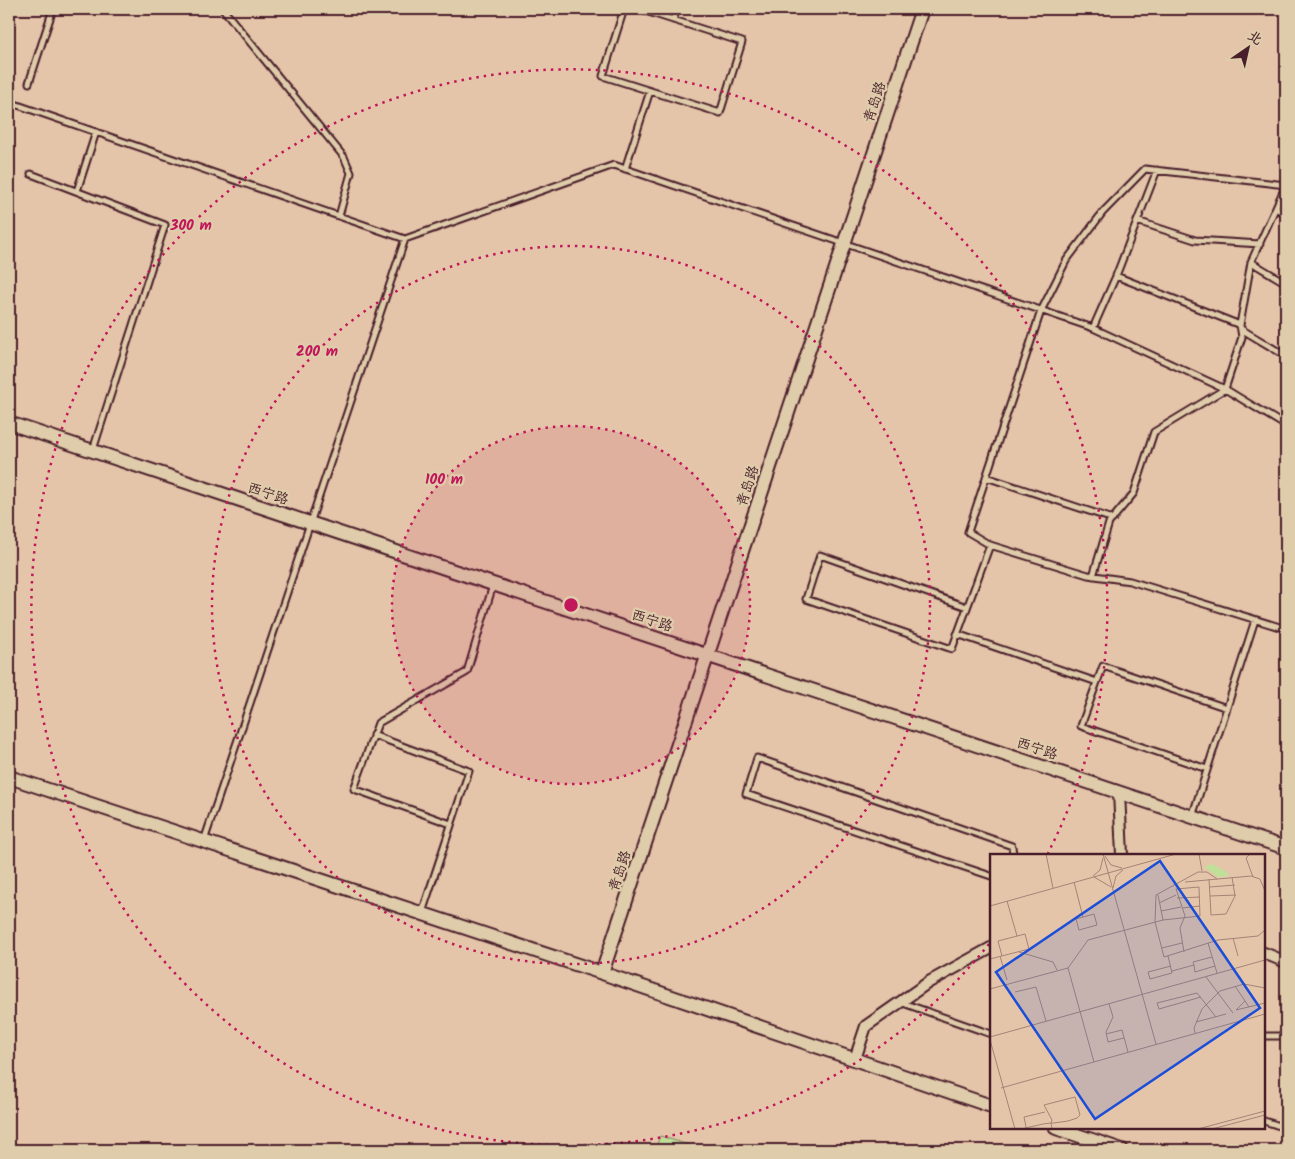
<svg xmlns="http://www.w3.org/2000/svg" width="1295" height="1159" viewBox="0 0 1295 1159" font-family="Kalam,'LXGW WenKai TC',sans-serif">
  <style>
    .green { fill: #c0e099; stroke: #858062 }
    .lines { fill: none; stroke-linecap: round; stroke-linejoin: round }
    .service-casing { stroke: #4a1f2b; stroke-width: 9 }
    .minor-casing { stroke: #4a1f2b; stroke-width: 14 }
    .tertiary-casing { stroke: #4a1f2b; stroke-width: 16 }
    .service { stroke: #dfccaa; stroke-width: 5 }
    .minor { stroke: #dfccaa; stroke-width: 10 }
    .tertiary { stroke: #dfccaa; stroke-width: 12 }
    .ring { fill: none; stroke: #c2185b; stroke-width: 2.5; stroke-dasharray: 2.5 5 }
    .labels { text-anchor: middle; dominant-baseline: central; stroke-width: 4.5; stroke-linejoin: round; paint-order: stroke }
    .street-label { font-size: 14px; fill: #4a1f2b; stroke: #dfccaa }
    .inset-road { fill: none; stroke: #a68377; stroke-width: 1 }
    .view { fill: #1d4ed8; fill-opacity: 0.15; stroke: #1d4ed8; stroke-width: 2.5 }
    .inset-edge { fill: none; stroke: #4a1f2b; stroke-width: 2.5 }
    .centre { fill: #c2185b; stroke: #dfccaa; stroke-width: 2.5 }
    .ring-label { font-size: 15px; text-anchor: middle; font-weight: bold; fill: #c2185b; stroke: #dfccaa; stroke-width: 4.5; stroke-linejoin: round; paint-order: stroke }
  </style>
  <rect width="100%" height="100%" fill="#e4c5a9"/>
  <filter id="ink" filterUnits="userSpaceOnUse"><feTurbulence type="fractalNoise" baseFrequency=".02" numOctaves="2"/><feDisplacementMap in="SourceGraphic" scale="10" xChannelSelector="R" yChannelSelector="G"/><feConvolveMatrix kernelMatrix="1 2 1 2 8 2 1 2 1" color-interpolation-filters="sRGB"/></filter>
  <g filter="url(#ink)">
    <path class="green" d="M660,1136l44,14h-49z"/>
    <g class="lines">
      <defs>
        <path id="service" d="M223,9l121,148 7,16 -12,43
          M624,9l-21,67 117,37 22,-71 -103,-33
          M673,20l4,-11
          M29,83l24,-74
          M9,102l396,137 209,-74 479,163 132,61 61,37
          M625,169l25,-78
          M31,174l134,51 -72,225
          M1286,185l-141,-16 -42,43 -37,49 -25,50 -73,221 22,13 98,30 42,6 156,48
          M77,191l19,-59
          M1276,208l10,6
          M1137,221l58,19 65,4
          M1251,262l35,21
          M1116,276l124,49
          M1093,328l23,-52 41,-106
          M1241,329l45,27
          M986,477l127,42
          M1093,576l16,-53 25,-30 20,-61 71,-43 17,-52 -2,-12 11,-63 35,-77
          M967,607l-147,-52 -14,44 146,50 38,-104
          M957,634l140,48 -16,44 126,43
          M1097,682l6,-16 124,42
          M373,735l96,36 -47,142
          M1192,817l63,-197
          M451,824l-97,-35 24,-66 89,-51 26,-87
          M204,841l201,-602
          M991,876l-245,-82 11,-36 255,88 1,9
          M900,1002l91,32
          M1264,1036h22
          M1264,1121l22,7"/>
        <path id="minor" d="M1119,792l3,63
          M1264,953l22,9
          M855,1059l11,-33 63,-44 62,-34"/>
        <path id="tertiary" d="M9,423l1277,425
          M9,777l593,196 389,133
          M602,973l320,-964
          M1056,1128l66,22"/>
      </defs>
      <use href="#service" class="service-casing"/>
      <use href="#minor" class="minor-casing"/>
      <use href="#tertiary" class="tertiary-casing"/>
      <use href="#service" class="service"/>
      <use href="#minor" class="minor"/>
      <use href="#tertiary" class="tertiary"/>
    </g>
  </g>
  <circle cx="571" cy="605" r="179" fill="#c2185b" fill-opacity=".12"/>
  <g class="ring">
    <circle cx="571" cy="605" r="179"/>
    <circle cx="571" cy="605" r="359"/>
    <path d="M989 944A538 538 0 1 1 1048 853"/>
  </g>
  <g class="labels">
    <g class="street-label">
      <text transform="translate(875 102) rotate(-72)">青岛路</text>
      <text transform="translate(748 486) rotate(-72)">青岛路</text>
      <text transform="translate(268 494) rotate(18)">西宁路</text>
      <text transform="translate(652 621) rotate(18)">西宁路</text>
      <text transform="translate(1037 749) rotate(18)">西宁路</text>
      <text transform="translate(620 871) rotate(-72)">青岛路</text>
    </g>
  </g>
  <g transform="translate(990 854)">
    <rect width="275" height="275" fill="#e4c5a9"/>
    <path d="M222,10l15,8 2,4 -11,1 -14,-10z" fill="#c0e099"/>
    <path class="inset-road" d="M56,0l7,34M113,0l53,190M209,0l3,17M260,0l-4,4 7,19M115,2l6,9 11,3M103,22l7,-6 3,-12M104,23l17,10M219,25l2,36 15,-1 9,-18 -3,-19M227,25l-10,-7h-9l-42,23 -1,27 9,35 54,-17 40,-4 7,-6M84,28l9,35M195,28l66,-6 9,3 5,12M220,33l25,-2M123,34l3,-12 7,-6M186,35l9,27 -5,12 4,24M168,41l5,25M220,42l26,-1M187,44l23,-1M17,47l10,35M169,49l17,-8M0,52l186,-52M192,54l18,-2M171,57l20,-4M104,60l3,11 -18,5 -3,-11zM243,84l5,18M218,89l9,30M172,94l20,-5M29,98l34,10 4,8M10,102l7,24M178,102l4,17 -22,6 -2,-7 23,-6M0,105l39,-10 -4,-15 -27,7 4,15M204,111l-1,-3 19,-5M78,114l26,94M182,117l22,-6 1,7 20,-6M216,123l27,36M245,132l14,21M0,135l78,-21 20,-28 75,-20 37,-4 -1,-29 -23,2M25,138l21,-5 10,34M211,143l-42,12 -2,-6 40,-10 19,24M255,147l-9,9 29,-7M119,150l4,13 -7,15 2,10 16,-4M206,168l30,-8M205,179l-1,-5 8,-19 18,-18 24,-7 21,4M116,180l16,-4 6,22M0,183l275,-77M0,186l25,89M11,234l264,-74M36,273l-2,-10 21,-5M31,275l22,-5 8,-1h3l14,-2 9,-3 3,-3 -5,-18 -31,8 8,15 -1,3 1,6M208,275l67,-18M222,275l53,-14"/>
    <path class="view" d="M170,7l100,147 -165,111 -99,-147z"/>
    <rect width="275" height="275" class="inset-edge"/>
  </g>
  <circle cx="571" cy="605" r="8" class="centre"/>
  <g class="ring-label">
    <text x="191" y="230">300 m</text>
    <text x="317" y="356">200 m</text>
    <text x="444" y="484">100 m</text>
  </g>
  <rect width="1295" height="1159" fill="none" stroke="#dfccaa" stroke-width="30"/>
  <rect x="15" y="15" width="1265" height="1129" fill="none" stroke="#4a1f2b" stroke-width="2" filter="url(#ink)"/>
  <g transform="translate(1248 48) rotate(34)" stroke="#dfccaa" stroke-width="4" paint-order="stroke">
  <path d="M0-4L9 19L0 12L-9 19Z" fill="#4a1f2b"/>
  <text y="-8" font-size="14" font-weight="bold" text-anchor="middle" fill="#4a1f2b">北</text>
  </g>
</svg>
